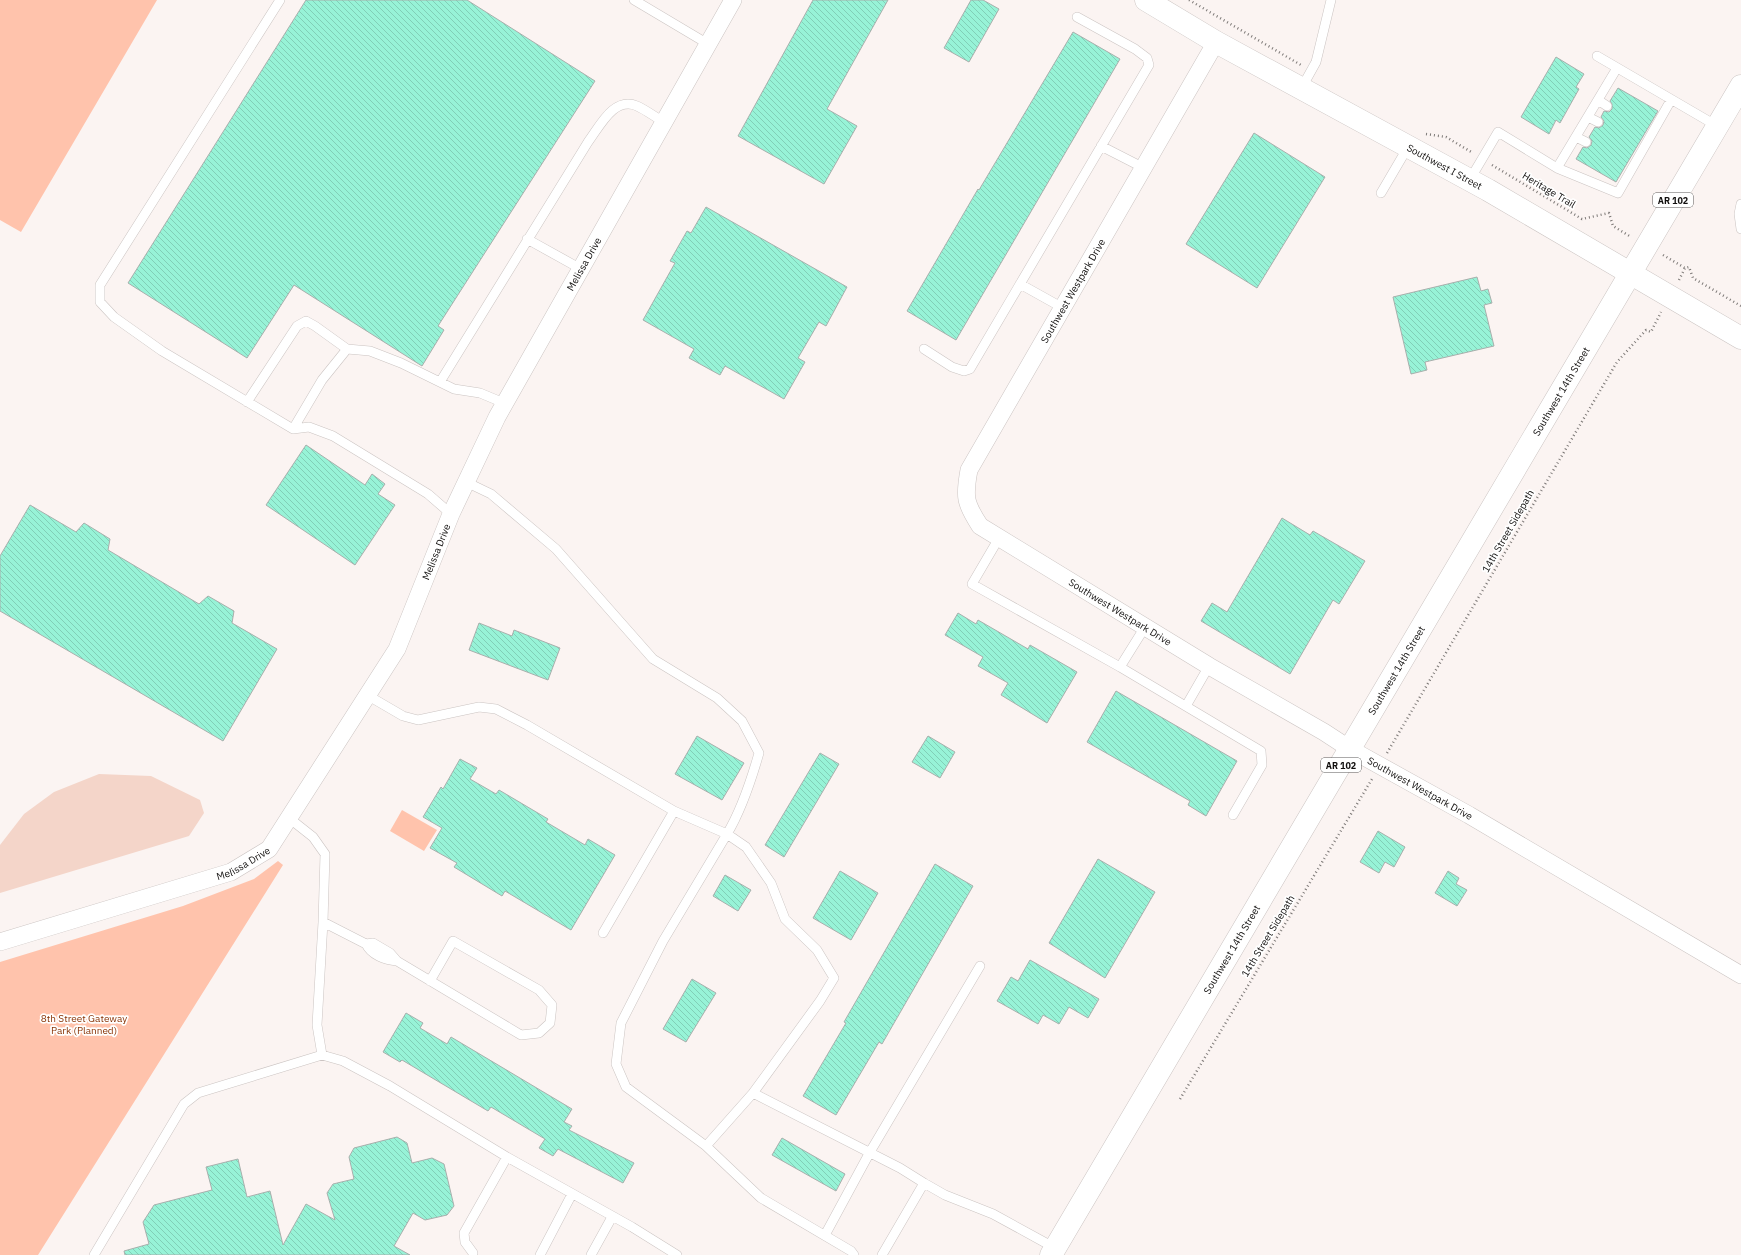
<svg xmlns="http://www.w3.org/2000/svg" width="1741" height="1255" viewBox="0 0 1741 1255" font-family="'IBM Plex Sans',sans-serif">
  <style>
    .park { fill: #ffc3ac }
    .water { fill: #f4d5c9 }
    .building { fill: url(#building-back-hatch); stroke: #a8afac }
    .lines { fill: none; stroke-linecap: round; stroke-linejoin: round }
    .lane-casing { stroke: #cbc4c2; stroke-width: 10 }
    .street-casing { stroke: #cbc4c2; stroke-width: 18 }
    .secondary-casing { stroke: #cbc4c2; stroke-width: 23 }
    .primary-casing { stroke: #cbc4c2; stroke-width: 23 }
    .path { stroke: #7e7a78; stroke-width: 2.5; stroke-dasharray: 1 3; stroke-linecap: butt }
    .lane { stroke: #fff; stroke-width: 9 }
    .street { stroke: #fff; stroke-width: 17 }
    .secondary { stroke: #fff; stroke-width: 22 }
    .primary { stroke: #fff; stroke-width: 22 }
    .labels { text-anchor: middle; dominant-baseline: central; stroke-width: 3.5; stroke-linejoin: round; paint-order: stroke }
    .shield { fill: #fff; stroke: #585756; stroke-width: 1 }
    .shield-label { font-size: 9px; font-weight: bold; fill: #110f0e }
    .street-label { font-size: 10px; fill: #110f0e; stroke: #fff }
    .park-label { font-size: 10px; fill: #883305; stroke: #fff }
  </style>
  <defs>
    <pattern id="building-back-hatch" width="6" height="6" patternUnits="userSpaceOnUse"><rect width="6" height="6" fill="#97f3d7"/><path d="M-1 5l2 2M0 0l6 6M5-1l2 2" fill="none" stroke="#81cfb7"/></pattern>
  </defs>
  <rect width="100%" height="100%" fill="#fbf4f2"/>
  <path class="park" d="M0,0h157l-136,232 -21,-12z
    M402,810l35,20 -13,21 -34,-20z
    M278,861l5,4 -245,390h-38v-293l183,-56 71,-27z"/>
  <path class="water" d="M99,774l52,2 49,24 4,13 -15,23 -189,57v-48l24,-31 30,-22z"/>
  <path class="building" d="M306,0h161l128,81 -157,245 6,4 -22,36 -128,-81 -47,73 -119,-75z
    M813,0h75l-61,109 30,17 -33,58 -86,-48z
    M971,0h12l16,9 -30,53 -25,-14z
    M1073,32l47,27 -164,281 -49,-29 71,-122 1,1z
    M1556,57l28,17 -8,13 3,2 -19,34 -4,-3 -7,14 -28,-17z
    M1618,88l40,23 -42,71 -40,-23 7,-12 4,1 4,-3 1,-4 -3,-4 6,-10 4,1 4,-3 1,-4 -3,-4 3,-6 5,1 3,-3v-5l-2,-3z
    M1254,133l71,44 -68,111 -71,-44z
    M706,207l141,80 -21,39 -7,-4 -21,36 7,4 -21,37 -59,-33 -5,9 -31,-17 5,-9 -51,-29 32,-57 -5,-2 17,-30 4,2z
    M1477,277l4,14 7,-2 4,14 -8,2 10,41 -69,16 2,8 -16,4 -18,-77z
    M306,445l59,40 7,-11 13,10 -7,10 17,11 -40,60 -89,-60z
    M30,505l46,27 8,-9 26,16 -2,11 91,54 9,-8 26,15 -2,12 45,26 -54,92 -223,-130v-55z
    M1282,518l28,17 3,-4 52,30 -26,43 -6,-4 -43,74 -89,-53 11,-18 15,9z
    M958,613l18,11 2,-4 50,29 2,-4 47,27 -30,51 -46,-28 7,-12 -30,-17 5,-9 -38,-22z
    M479,623l33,13 2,-6 46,18 -12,32 -79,-30z
    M1116,691l121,70 -31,55 -18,-11 2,-4 -103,-59z
    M697,736l47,27 -22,37 -47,-26z
    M928,736l27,16 -15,26 -28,-16z
    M820,753l19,11 -55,93 -19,-12z
    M460,759l17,9 -7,11 26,15 3,-4 49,29 -2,3 39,23 3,-6 27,16 -44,75 -66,-39 -3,5 -48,-29 3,-4 -27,-15 12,-20 -19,-11 18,-30 2,2z
    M1378,831l27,16 -11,20 -9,-5 -6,11 -19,-11z
    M1098,859l57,33 -50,86 -56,-35z
    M935,864l38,22 -91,158 -3,-2 -43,73 -33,-19 43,-73 -2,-1z
    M840,871l38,22 -27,47 -38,-22z
    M1448,871l11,7 -3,6 11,6 -10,16 -22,-13z
    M725,875l26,15 -13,21 -25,-15z
    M1030,960l69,39 -11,19 -19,-11 -10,17 -16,-9 -5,9 -41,-23 14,-24 7,4z
    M692,979l24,14 -30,49 -23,-13z
    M406,1013l17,10 -3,5 27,16 4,-7 121,72 -8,13 8,4 -3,4 65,33 -11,20 -65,-34 -5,7 -14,-8 6,-9 -54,-32 -3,4 -86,-51 -2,2 -17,-10z
    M397,1137l10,6 5,20 20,-5 12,6 10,42 -7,9 -22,5 -12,-7 -19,33 16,9h-285l-1,-4 25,-7 -6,-22 11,-17 58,-15 -6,-23 32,-8 9,38 23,-6 13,54 23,-41 29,16 -8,-27 6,-9 21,-5 -5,-22 5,-9z
    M782,1138l63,36 -9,17 -64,-36z"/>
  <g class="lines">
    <defs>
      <path id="lane" d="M280,0l-180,285v17l14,15 48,34 131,78 16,-2 24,9 95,58 23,20
        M634,0l74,44
        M1597,56l120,70
        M1301,89l15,-27 15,-62
        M1598,100l9,6
        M1588,117l10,5
        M1576,137l10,5
        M1101,146l43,22
        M1557,168l60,-100
        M1469,181l29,-49 59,36 61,25 53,-93
        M1381,193l27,-46
        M1741,204l-2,10 2,15
        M527,239l54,30
        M1020,284l43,24
        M924,349l28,18 12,4 6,-2 179,-304 -2,-7 -12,-9 -58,-32
        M440,382l148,-240c12,-16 26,-46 49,-36 9,4 18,11 27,16
        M247,402l50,-76 9,-5 9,5 32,23
        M293,429l29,-49 25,-31 23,2 31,12 53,26 26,4 24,10
        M466,482l25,12 65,55 97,110 64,39 25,23 17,32c-8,28 -17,56 -32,81l-53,-23
        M999,538l-27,46 148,83
        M1145,627l-25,40 141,84 1,14 -29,50
        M367,695l36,21 15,4 61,-13 17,2 31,16 147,86 -71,122
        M1186,706l23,-40
        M289,818l24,19 12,17 -2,68 43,22 7,-1 17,10 7,8 124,74 18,-2 11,-10 2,-18 -13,-15 -86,-49 -23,40
        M323,922l-6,103 5,30 21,6 47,25 117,71 125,70 45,28
        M366,944c5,11 19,16 31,17
        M753,1093l67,-92 14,-23 -17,-28 -32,-31 -14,-36 -25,-36 -19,-13 -64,107 -42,82 -5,41 10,23 80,59 55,52 90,53 3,4
        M706,1146l47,-53 147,75 24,15
        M825,1235l45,-83 110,-186
        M473,1253l-8,-11 -1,-9 43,-76
        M94,1255l90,-151 14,-11 124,-38
        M540,1255l32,-61
        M591,1255l21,-38
        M882,1255l42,-72 21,12 48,19 62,34"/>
      <g id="street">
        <path id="s1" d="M1216,42l-247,428c-5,27 -4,33 11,56l229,140 115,66 26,17 119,66 272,160"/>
        <path id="s2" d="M0,942l231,-70 38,-23 128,-200 54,-135 46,-97 236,-417"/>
      </g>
      <g id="secondary">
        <path id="s3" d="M1146,0l70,42 272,148 253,148"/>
      </g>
      <g id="primary">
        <path id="s4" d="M1051,1255l690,-1169"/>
      </g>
    </defs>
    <use href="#lane" class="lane-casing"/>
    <use href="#street" class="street-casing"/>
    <use href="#secondary" class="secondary-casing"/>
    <use href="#primary" class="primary-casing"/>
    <path class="path" d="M1189,0l112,65
      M1426,134l20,3 27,16
      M1492,165l90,54 27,-6 4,13 18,11
      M1663,255l22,13 4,-1 4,11 48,28
      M1679,280l6,-12
      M1387,753l230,-391 29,-32 5,2 10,-20
      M1180,1099l192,-320"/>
    <use href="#lane" class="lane"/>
    <use href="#street" class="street"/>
    <use href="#secondary" class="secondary"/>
    <use href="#primary" class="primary"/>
  </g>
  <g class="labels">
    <g class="shield">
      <rect x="1653" y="193" width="40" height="14" rx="3"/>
      <rect x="1321" y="758" width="40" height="14" rx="3"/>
    </g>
    <g class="shield-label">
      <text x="1673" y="200">AR 102</text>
      <text x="1341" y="765">AR 102</text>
    </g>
    <g class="street-label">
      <text stroke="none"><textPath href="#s3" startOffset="342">Southwest I Street</textPath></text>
      <text transform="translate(1549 190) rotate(31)">Heritage Trail</text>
      <text stroke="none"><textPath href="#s2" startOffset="952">Melissa Drive</textPath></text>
      <text transform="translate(1073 291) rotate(-60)">Southwest Westpark Drive</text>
      <text stroke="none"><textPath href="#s4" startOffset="1003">Southwest 14th Street</textPath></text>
      <text transform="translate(1508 531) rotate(-60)">14th Street Sidepath</text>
      <text stroke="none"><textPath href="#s2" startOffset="628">Melissa Drive</textPath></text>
      <text stroke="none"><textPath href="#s1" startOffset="718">Southwest Westpark Drive</textPath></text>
      <text stroke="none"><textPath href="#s4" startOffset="679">Southwest 14th Street</textPath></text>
      <text stroke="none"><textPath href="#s1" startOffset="1066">Southwest Westpark Drive</textPath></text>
      <text stroke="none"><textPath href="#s2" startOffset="256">Melissa Drive</textPath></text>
      <text transform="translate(1268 936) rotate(-59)">14th Street Sidepath</text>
      <text stroke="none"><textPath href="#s4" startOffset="355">Southwest 14th Street</textPath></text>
    </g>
    <g class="park-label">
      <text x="84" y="1018">8th Street Gateway<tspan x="84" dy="12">Park (Planned)</tspan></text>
    </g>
  </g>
</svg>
